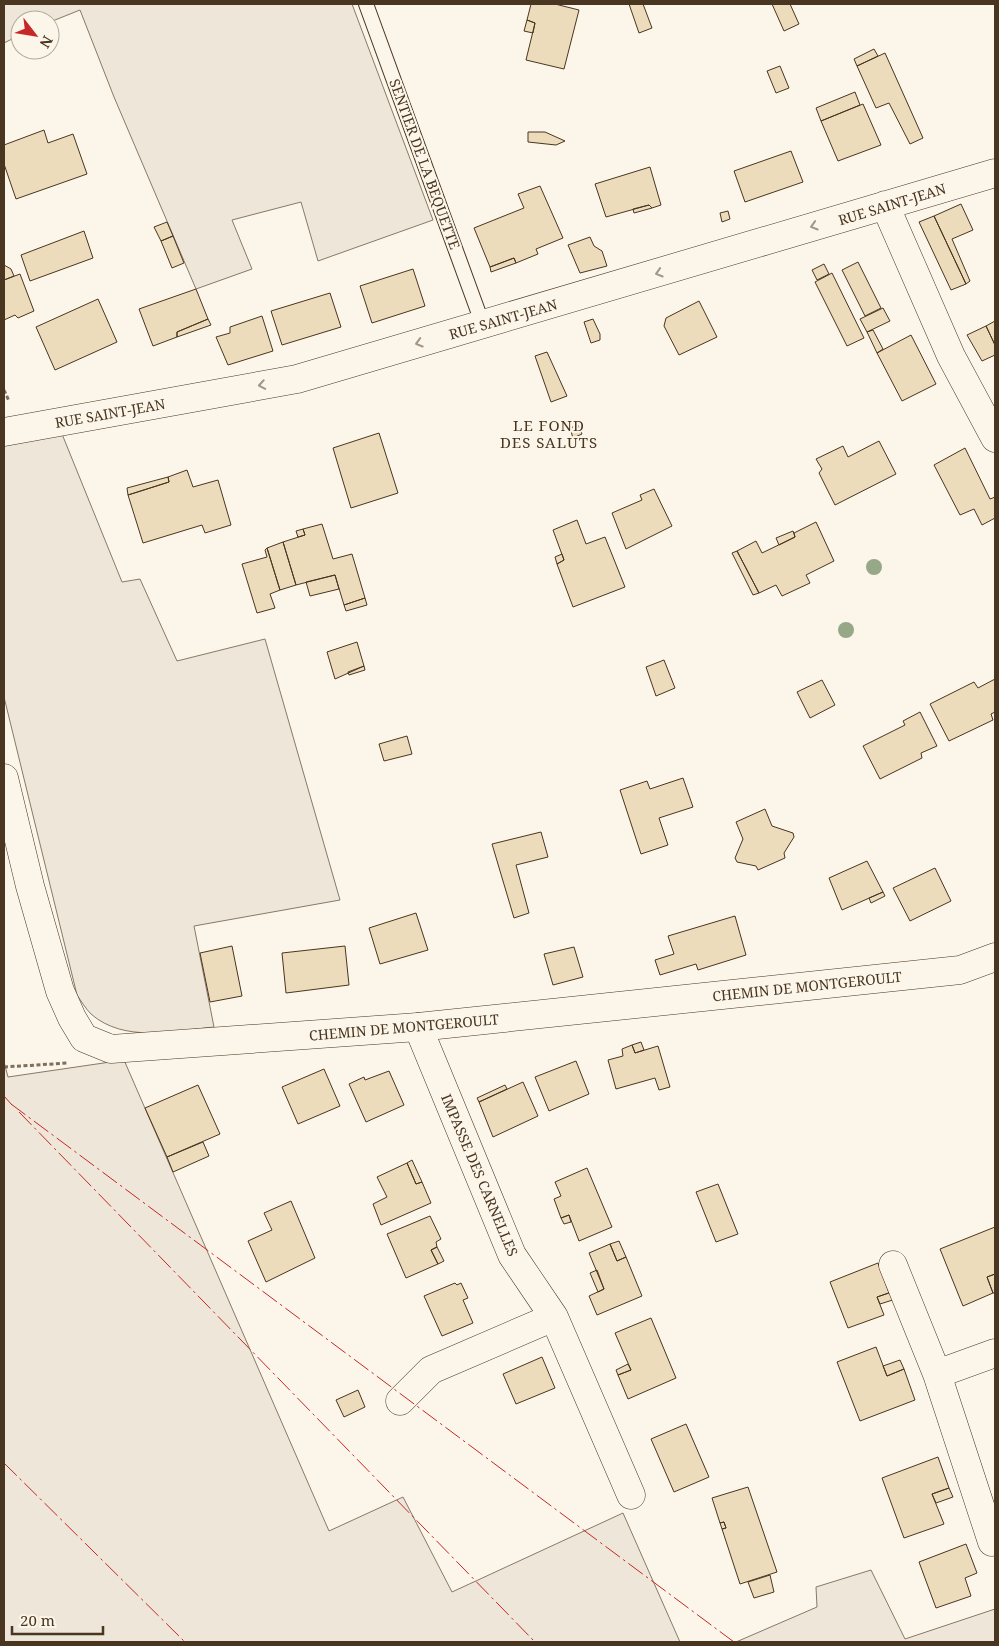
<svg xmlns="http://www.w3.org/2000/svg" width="999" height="1646" viewBox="0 0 999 1646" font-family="'Noto Serif',serif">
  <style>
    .green { fill: #ede6d9; stroke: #887966 }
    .building { fill: #ecdcbc; stroke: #4a3520 }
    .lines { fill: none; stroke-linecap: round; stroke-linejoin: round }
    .service-casing { stroke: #4a3520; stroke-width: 16 }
    .minor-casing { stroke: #4a3520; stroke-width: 29 }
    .tertiary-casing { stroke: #4a3520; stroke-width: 29 }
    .path { stroke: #7f6f5c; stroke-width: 3; stroke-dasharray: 4 2.5; stroke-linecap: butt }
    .service { stroke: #fbf6e9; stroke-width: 14 }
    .minor { stroke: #fbf6e9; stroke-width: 28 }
    .tertiary { stroke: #fbf6e9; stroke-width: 28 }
    .power { stroke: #c62828; stroke-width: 1; stroke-dasharray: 18 4 2.5 4; stroke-linecap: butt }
    .tree { fill: #96a887 }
    .oneway { stroke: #a29684 }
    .labels { text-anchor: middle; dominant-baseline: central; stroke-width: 4; stroke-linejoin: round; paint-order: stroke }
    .street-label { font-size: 14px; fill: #4a3520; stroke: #fbf6e9 }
    .neighbourhood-label { font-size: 15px; letter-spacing: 1px; fill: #4a3520; stroke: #fbf6e9 }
  </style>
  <rect width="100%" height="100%" fill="#fbf6e9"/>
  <path class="green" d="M4,4h348l81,216 -115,41 -17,-59 -69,18 20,49 -56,20 -82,-192 -34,-87 -30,12v-2h-30v15l-16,8z
    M62,434l60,148 18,-3 37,82 88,-22 75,261 -146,26 20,101c-40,4 -90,16 -123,-13 -5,-5 -10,-13 -14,-19l-73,-298v-254z
    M124,1060l205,471 74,-34 49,95 171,-79 57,129h-676v-580l4,15z
    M871,1570l34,69 90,-30v33h-259l81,-35 -1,-20z"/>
  <path class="building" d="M531,4h24l24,6 -15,59 -38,-9 9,-37 -8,-3z
    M629,4h14l9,24 -13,5z
    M772,4h18l9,20 -15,7z
    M527,20l8,3 -2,10 -9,-2z
    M874,49l4,7 -21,10 -3,-7z
    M885,53l38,85 -13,6 -21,-41 -13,5 -19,-42z
    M780,66l9,22 -13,5 -9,-22z
    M855,92l5,13 -39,16 -5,-13z
    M863,104l18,41 -43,16 -17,-40z
    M44,130l4,13 25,-9 14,40 -71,25 -12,-35v-19z
    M528,132h17l20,9 -9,4 -28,-3z
    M791,151l12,31 -58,20 -11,-31z
    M650,167l11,38 -9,3 -3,-3 -43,12 -11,-33z
    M540,186l23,52 -27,11 2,5 -22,9 -2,-5 -24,9 -16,-39 50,-20 -6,-14z
    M961,204l12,26 -21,9 18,42 -4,3 -32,-68z
    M649,205l3,3 -18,5 -1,-4z
    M728,211l2,8 -8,3 -2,-9z
    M934,216l32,68 -15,6 -32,-68z
    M167,222l6,14 -12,5 -7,-14z
    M84,231l9,27 -63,23 -9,-26z
    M173,236l11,27 -12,5 -11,-27z
    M590,237l4,9 8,5 5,15 -27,7 -12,-28z
    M514,258l2,5 -25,9 -1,-5z
    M858,262l23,46 -16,8 -23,-46z
    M824,264l5,10 -12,6 -5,-10z
    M4,265l7,4 3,7 -10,4z
    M413,269l12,37 -53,17 -12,-37z
    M832,273l32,65 -17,8 -32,-64z
    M20,274l14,37 -16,7 -3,-3 -11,5v-40z
    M196,289l12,30 -31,13v5l-24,9 -14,-37z
    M330,293l11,34 -59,18 -11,-34z
    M98,299l19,43 -62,28 -19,-43z
    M699,301l18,36 -38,18 -15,-29 2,-8z
    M883,308l7,13 -23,11 -7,-13z
    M262,316l11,35 -45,14 -12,-28 14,-4v-6z
    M208,319l3,6 -34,12v-5z
    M593,319l7,15v6l-9,3 -7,-21z
    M995,321v24l-9,-19z
    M986,326l9,19v10l-13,6 -15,-26z
    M873,330l10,19 -6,4 -10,-21z
    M911,335l25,49 -34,17 -25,-48z
    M547,352l20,44 -16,6 -16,-46z
    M578,425l4,9 -9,4 -3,-10z
    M379,433l19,60 -47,15 -18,-60z
    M879,441l17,33 -61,31 -16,-32 3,-4 -6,-10 27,-13 5,11z
    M965,448l25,51 5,-2v21l-13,7 -8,-16 -14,6 -26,-50z
    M187,470l6,17 25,-7 13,45 -26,8 -3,-8 -59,18 -15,-48 41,-13 -1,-5z
    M168,477l1,5 -41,13 -1,-7z
    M654,489l18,37 -46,23 -14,-36 30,-13 -2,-5z
    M577,520l9,24 19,-7 20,50 -52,20 -16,-43 7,-4 -11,-30z
    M816,522l18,39 -28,14 4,8 -28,13 -6,-11 -17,8 -22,-42 19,-10 6,12 33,-16 -1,-4z
    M322,524l11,35 19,-5 13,44 -21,7 -9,-30 -39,10 -13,-43 22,-7 -2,-6z
    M303,529l2,6 -7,2 -2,-6z
    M793,531l2,6 -16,8 -3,-7z
    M283,542l13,43 -16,5 -13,-42z
    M267,548l13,42 -10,4 5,14 -18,5 -15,-49 25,-7 -2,-7z
    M737,551l22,42 -6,2 -21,-42z
    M562,554l2,6 -7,4 -2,-7z
    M335,575l4,14 -29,7 -4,-14z
    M365,598l2,7 -21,6 -2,-6z
    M357,642l7,24 -29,13 -8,-27z
    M664,660l11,28 -19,8 -10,-29z
    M364,666l1,4 -16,5 -1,-3z
    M995,679v33l-4,2 2,6 -44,21 -19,-37 44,-22 4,6z
    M822,680l13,25 -25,13 -13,-26z
    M920,712l17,34 -16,7 1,5 -42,21 -17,-33 42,-21 -2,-4z
    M407,736l5,18 -28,7 -5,-17z
    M683,778l10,29 -34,11 9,27 -27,9 -21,-64 27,-9 3,8z
    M765,809l7,17 21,7 1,4 -10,16 1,5 -27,12 -2,-4 -19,-4 -2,-4 8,-19 -7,-17z
    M541,832l7,25 -32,8 13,48 -15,5 -22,-74z
    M867,861l16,31 -41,18 -13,-32z
    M935,868l16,33 -41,20 -17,-33z
    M883,892l2,4 -14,7 -2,-5z
    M416,913l12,37 -48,14 -11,-36z
    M735,916l11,39 -48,15 -2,-6 -36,11 -5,-15 19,-6 -6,-18z
    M232,946l10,50 -32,6 -10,-49z
    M345,946l4,39 -63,8 -4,-40z
    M574,947l9,30 -30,8 -9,-31z
    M641,1042l3,8 -9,3 -3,-8z
    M632,1045l3,8 23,-7 12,41 -11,3 -4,-12 -39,11 -8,-29 15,-4 -1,-7z
    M576,1061l13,33 -40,17 -14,-34z
    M324,1069l16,37 -42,18 -16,-37z
    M389,1071l15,34 -38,17 -17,-38 15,-7 1,3z
    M523,1082l15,34 -45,21 -14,-35z
    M198,1085l22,49 -53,23 -22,-49z
    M505,1085l2,4 -28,13 -2,-4z
    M203,1142l6,14 -36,16 -6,-15z
    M412,1160l10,22 -6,2 -9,-21z
    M407,1163l9,21 6,-2 9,21 -50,22 -8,-21 14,-7 -10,-20z
    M587,1168l25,59 -33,14 -10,-26 -8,3 -7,-19 7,-3 -6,-14z
    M718,1184l20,50 -22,8 -20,-50z
    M291,1201l24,57 -49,24 -18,-41 24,-11 -8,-17z
    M569,1215l2,7 -7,2 -3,-6z
    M430,1216l11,23 -5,3 1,5 -6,3 7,14 -32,14 -19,-44z
    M995,1227v47l-8,3 6,16 -30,13 -23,-57z
    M619,1241l7,16 -9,4 -7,-17z
    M610,1244l7,17 9,-4 16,39 -45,19 -8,-19 15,-7 -15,-36z
    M437,1247l7,14 -6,3 -7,-14z
    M878,1263l11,30 -12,4 7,18 -36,13 -18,-46z
    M597,1270l7,19 -6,3 -8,-19z
    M995,1274v19h-2l-6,-16z
    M455,1283l2,2 4,-2 7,15 -5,2 10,23 -31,13 -18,-40z
    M897,1290l2,8 -19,6 -3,-7z
    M651,1318l25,60 -48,21 -10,-24 13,-5 -16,-37z
    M876,1347l11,29 17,-7 11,31 -55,21 -23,-59z
    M542,1357l13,31 -39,16 -13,-30z
    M900,1360l4,9 -17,7 -4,-10z
    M628,1364l3,6 -13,5 -2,-5z
    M358,1390l7,17 -21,10 -8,-17z
    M686,1424l23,53 -35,15 -23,-53z
    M938,1457l11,31 -17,6 12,30 -40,14 -22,-60z
    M748,1487l29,85 -37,12 -18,-55 4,-1 -2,-6 -4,1 -8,-25z
    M949,1488l4,9 -17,6 -4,-9z
    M724,1522l2,6 -4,1 -2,-6z
    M966,1544l11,29 -12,5 6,18 -35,12 -17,-46z
    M770,1575l4,17 -20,6 -6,-16z"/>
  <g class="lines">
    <defs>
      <path id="service" d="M366,4l117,321"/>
      <path id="minor" d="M885,205l66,151 44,82
        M4,432l293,-53 698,-206
        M418,1027l94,228 42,62 77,178
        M893,1265l44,109
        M400,1401l31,-31 123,-53
        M992,1542l-55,-168 58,-21"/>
      <path id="tertiary" d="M4,778l26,108 30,105 12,27 12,20 27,11 307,-22 542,-57 35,-13"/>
    </defs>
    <use href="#service" class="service-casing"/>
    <use href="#minor" class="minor-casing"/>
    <use href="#tertiary" class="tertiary-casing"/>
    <path class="path" d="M4,390l5,11
      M4,1067l64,-4"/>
    <use href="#service" class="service"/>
    <use href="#minor" class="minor"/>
    <use href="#tertiary" class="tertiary"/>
    <path class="power" d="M4,1096l8,9
      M11,1104l723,538
      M19,1112l516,530
      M4,1463l181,179"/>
  </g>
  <g class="tree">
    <circle cx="874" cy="567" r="8"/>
    <circle cx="846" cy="630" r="8"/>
  </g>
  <defs><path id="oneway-chevron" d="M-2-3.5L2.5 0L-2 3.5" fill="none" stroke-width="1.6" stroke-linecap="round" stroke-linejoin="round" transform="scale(1.25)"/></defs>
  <g class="oneway">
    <use href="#oneway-chevron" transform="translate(814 226) rotate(163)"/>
    <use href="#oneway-chevron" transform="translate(659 273) rotate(163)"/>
    <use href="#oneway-chevron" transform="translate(419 343) rotate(164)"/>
    <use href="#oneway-chevron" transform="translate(262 385) rotate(170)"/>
  </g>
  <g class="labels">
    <g class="street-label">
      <text transform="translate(425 164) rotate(70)">SENTIER DE LA BEQUETTE</text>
      <text transform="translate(892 204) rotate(-17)">RUE SAINT-JEAN</text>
      <text transform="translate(503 319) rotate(-16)">RUE SAINT-JEAN</text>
      <text transform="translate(110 413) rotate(-10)">RUE SAINT-JEAN</text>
      <text transform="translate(807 986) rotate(-6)">CHEMIN DE MONTGEROULT</text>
      <text transform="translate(404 1027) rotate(-5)">CHEMIN DE MONTGEROULT</text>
      <text transform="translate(480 1175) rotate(67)">IMPASSE DES CARNELLES</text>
    </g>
    <g class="neighbourhood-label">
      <text x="549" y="425">LE FOND<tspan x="549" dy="17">DES SALUTS</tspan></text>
    </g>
  </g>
  <rect width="999" height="1646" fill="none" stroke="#4a3520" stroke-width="10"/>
  <g transform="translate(35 35) rotate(121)"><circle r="24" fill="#fbf6e9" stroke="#b4a999"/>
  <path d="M0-4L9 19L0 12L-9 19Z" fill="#c62828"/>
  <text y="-8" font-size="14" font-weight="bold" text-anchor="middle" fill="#4a3520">N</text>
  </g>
  <path d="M12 1626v8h91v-8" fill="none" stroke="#4a3520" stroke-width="2.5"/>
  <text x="20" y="1626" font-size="15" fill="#4a3520" stroke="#fbf6e9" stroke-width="4" paint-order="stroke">20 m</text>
</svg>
